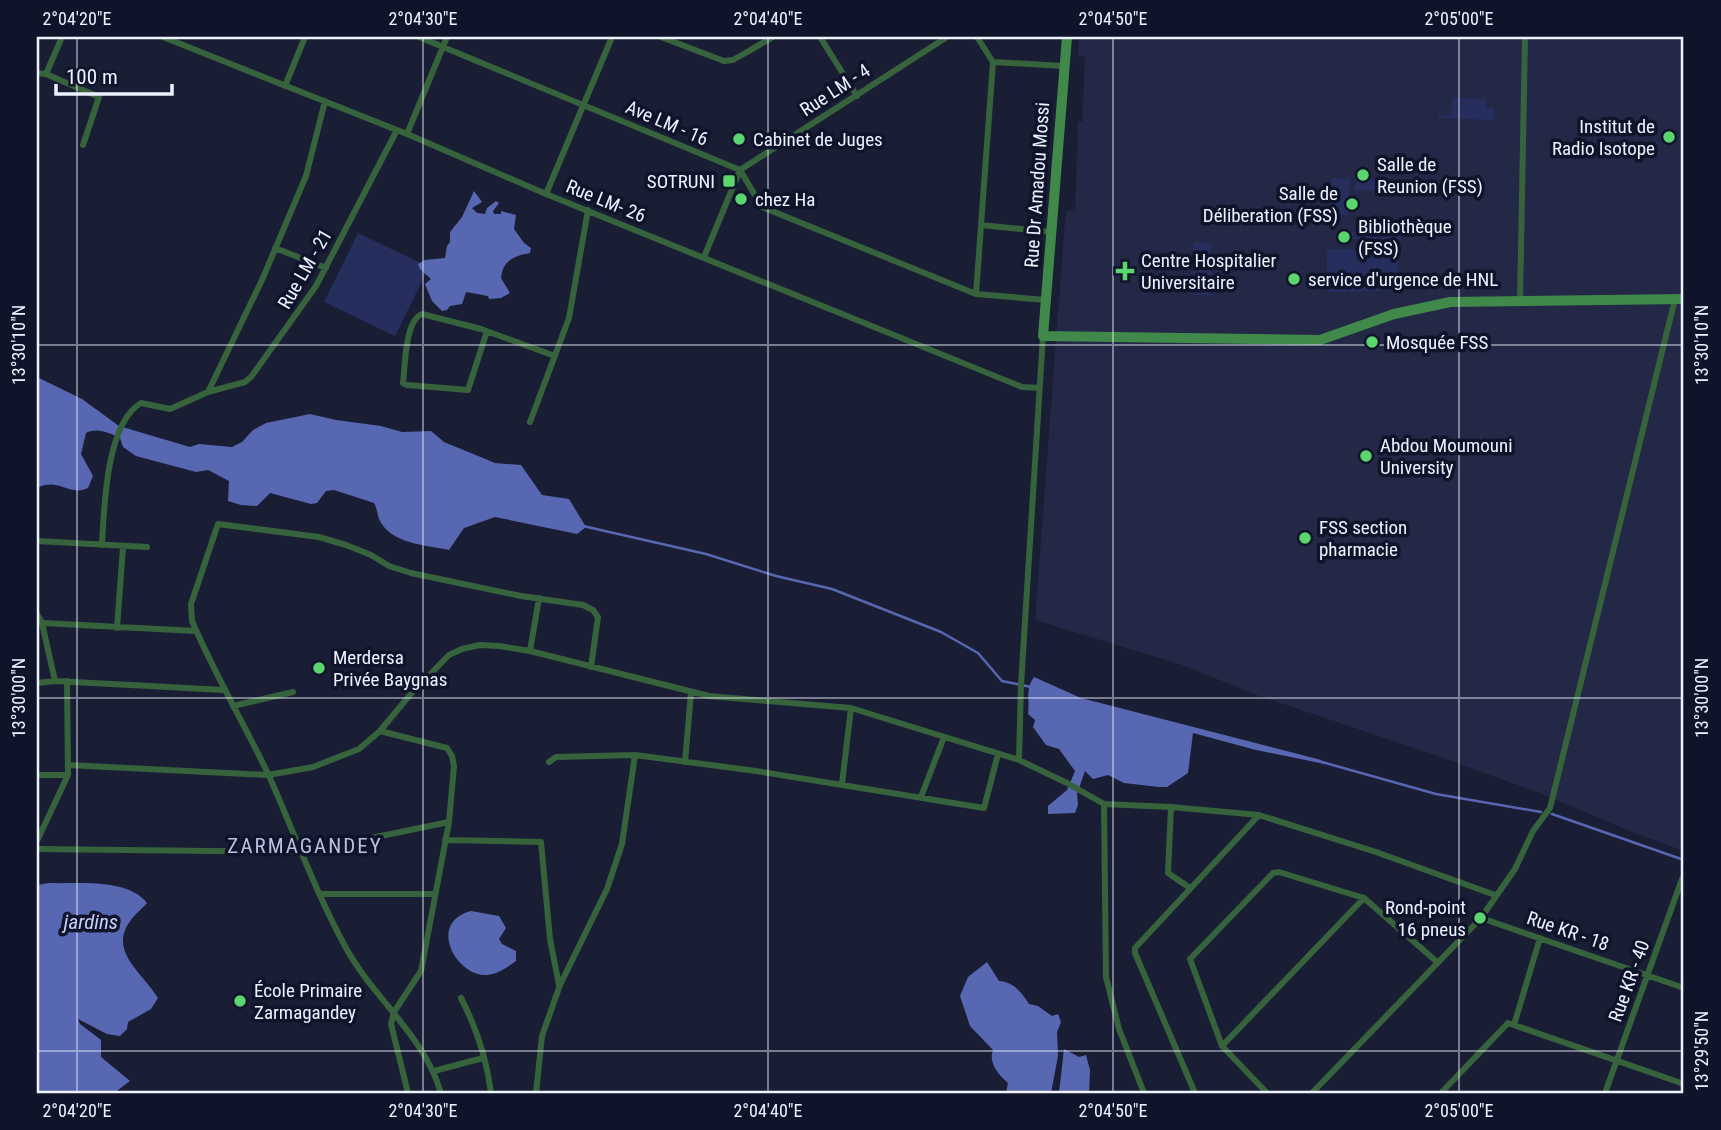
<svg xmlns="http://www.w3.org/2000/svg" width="1721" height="1130" viewBox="0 0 1721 1130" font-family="'Roboto Condensed',sans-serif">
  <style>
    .built { fill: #222845 }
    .green { fill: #262e5e }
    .water { fill: #5867b2 }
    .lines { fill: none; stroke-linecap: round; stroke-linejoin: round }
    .stream { stroke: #5867b2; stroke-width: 2.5 }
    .street { stroke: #37633c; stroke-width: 6 }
    .secondary { stroke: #40894a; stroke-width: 10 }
    .ticks { fill: none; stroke: #eef2ff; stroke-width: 2; stroke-opacity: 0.45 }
    .poi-dot { fill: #5bd56d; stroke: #10142a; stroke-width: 2.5 }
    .labels { text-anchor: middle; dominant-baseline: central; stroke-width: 7; stroke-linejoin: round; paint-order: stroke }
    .street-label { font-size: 19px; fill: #eef2ff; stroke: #10142a }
    .poi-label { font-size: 19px; fill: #eef2ff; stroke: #10142a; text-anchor: start }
    .neighbourhood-label { font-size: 21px; letter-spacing: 2px; fill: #b9c1e0; stroke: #10142a }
    .water-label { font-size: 21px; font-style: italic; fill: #c6d2fb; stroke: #10142a }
    .neatline { fill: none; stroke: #eef2ff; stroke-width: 2.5 }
    .ticks-label { font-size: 18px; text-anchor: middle; fill: #eef2ff }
  </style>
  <rect width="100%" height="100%" fill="#191e35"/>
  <path class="built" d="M1079,37h605v814l-47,-17 -100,-42 -102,-37 -178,-60 -75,-30 -147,-45 29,-387 2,-22h9l3,-89h4l3,-65 -7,-1z"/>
  <path class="green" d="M1452,98l34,1v9h8v12l-55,-2v-7h2v4h10z
    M1331,178l19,1 -1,36h-19z
    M1357,179l44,1v11l-47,-1z
    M1357,224l45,1 -1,15 -50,-1v-7h6z
    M358,233l71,34 -34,69 -71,-34z
    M1193,242l19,1 -1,50 3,2h-21z
    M1327,249h71v42h-11v-5h-6v5l-54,1z"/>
  <path class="water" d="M474,191l8,11 -10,6 5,5 8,1 2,-6 9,-7 3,2 -6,8 1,3h7v-3l15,4 -2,14 10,14 7,5 -1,5c-16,3 -27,7 -29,25l9,15 -9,5 -12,1 -1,-3 -22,-4 -4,12 -12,2 -3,4 -5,1 -10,-10 -7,-17 6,-5 -11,-10 -2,-5 7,-4 20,-2 2,-12 3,-4v-10l12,-15z
    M37,377l45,22 37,27 71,21 9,-3 33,3 10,-5 11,-12 13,-7 44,-9 26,6 45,6 21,6 29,-1 13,11 51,21 26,2 21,30 27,4 17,28 -9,7 -82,-17 -31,11 -15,22c-23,-5 -59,-6 -70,-31 -2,-6 -2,-11 -5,-16l-40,-13 -8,1 -9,12 -6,1 -41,-11 -13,13 -16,-1 -13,-4 1,-20 -21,-11 -12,2 -60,-16 -13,-9 -3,-9c-10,-5 -23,-11 -34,-5l-5,21 12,22 -5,12c-19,9 -29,-11 -51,0z
    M1034,677l47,21 240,62 4,4 -69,-14 -63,-17 -5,40 -21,14h-8l-35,-4 -16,-8 -15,4 -8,-8 -8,23 1,11 -3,8 -27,1v-8l19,-16 8,-19 -16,-22 -13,-4 -13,-18 2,-7 -7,-6c2,-14 -3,-24 6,-37z
    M49,883c29,1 79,-5 98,20 -5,6 -12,11 -16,17 -24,31 12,53 27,78l-7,11 -23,13 -1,7 -7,7 -13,-2 -29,-15 2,5 21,16v17l29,24 -16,12h-77v-208z
    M471,911l28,5 7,12 -7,11 3,5 14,7v10c-10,7 -21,15 -34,14 -29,-4 -53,-53 -11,-64z
    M987,962l12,19c15,1 22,11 30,23l9,2 14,10 6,-2 3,8 -4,10 1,24 -7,37h-45l2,-10c-9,-8 -20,-20 -15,-33l-23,-24 -10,-30 8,-19z
    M1064,1049l15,8 7,-2 4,15 -1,23h-30z"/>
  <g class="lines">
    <path class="stream" d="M583,526l123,28 70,22 56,13 109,43 37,21 24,28 29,6
      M1322,762l114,32 105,18
      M1552,814l132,46"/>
    <path class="street" d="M163,37l244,97 139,60 476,193 17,1
      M419,37l321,133 22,37 214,87 70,6
      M661,37l63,24 9,-1 40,-23
      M820,37l37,59
      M993,62l71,4
      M37,73l9,1 16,-37
      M46,74l53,23 -16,48
      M285,86l20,-49
      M407,134l40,-97
      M740,170l207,-133
      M546,194l66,-157
      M981,225l71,7
      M275,248l51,20
      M704,257l36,-87
      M976,294l17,-232 -16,-25
      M1520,301l5,-264
      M487,331l-19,59 -61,-5 -4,-2c2,-16 2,-63 19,-69l59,15 74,27
      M208,392l54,-112 44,-104 19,-75
      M530,422l39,-104 19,-108
      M37,541l110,6
      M102,545c2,-36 4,-122 39,-142l29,6 38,-17 37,-10 6,-5 65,-91 81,-156
      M37,614l5,9 154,8
      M42,623l13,58
      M117,628l6,-81
      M530,651l9,-53
      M37,683l18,-2 169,9
      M233,706l60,-14
      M380,731l67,17 5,8 2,10 -5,56 -28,149 -27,41 -3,12 17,69
      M1019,760l2,-75 22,-349
      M549,762l7,-5 79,-2 121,16 228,37 14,-54
      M685,762l6,-69
      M68,765l200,10 45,-8 46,-18 21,-18 29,-35 40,-41 13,-6 18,-4 19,1 31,5 179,45 142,12 168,52 48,23 37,21 67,3 88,8 117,37 119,43
      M37,775h31
      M842,784l9,-76
      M921,797l23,-60
      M1104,804l2,173 13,52 25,64
      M1171,807l-3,66 22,15
      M445,840l96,2 9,97 9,46
      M37,841l31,-66 -1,-94
      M37,849l266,3 146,-30
      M319,894h116
      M1481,918l203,70
      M461,998c15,29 26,62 30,95
      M1514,1025l26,-87
      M1222,1046l142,-148
      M434,1071l49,-13
      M441,1093c-17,-58 -67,-94 -95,-145 -30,-55 -51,-113 -76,-170 -25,-53 -55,-103 -78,-157l-1,-17 27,-80 101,13 27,8 25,10 18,11 22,7 110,23 62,9 10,5 5,7 -7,50
      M536,1093l6,-57 18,-51 47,-96 15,-45 13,-89
      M1195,1093l-60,-140v-5l124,-133
      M1267,1093l-45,-47 -32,-87 83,-86 6,-1 85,26 73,64
      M1312,1093l169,-175 34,-49 18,-38 17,-23 125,-509
      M1441,1093l67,-70 176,61
      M1605,1093l77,-214"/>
    <path class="secondary" d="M1067,37l-24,299 277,4 74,-26 56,-12 234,-3"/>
  </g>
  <path class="ticks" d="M77,37v1056M423,37v1056M768,37v1056M1113,37v1056M1459,37v1056M37,345h1647M37,698h1647M37,1051h1647"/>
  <g class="poi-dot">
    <circle cx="1669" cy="137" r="7"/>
    <circle cx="739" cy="139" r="7"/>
    <circle cx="1363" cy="175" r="7"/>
    <rect x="722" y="174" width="14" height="14" rx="3.5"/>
    <circle cx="741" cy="199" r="7"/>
    <circle cx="1352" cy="204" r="7"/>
    <circle cx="1344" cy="237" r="7"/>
    <path d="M1121.5 260.5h7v7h7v7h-7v7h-7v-7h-7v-7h7z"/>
    <circle cx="1294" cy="279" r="7"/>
    <circle cx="1372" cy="342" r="7"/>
    <circle cx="1366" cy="456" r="7"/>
    <circle cx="1305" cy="538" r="7"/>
    <circle cx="319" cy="668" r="7"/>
    <circle cx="1480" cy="918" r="7"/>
    <circle cx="240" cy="1001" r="7"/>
  </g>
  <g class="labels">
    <g class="street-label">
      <text transform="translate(835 90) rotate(-33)">Rue LM - 4</text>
      <text transform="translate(667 123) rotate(23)">Ave LM - 16</text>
      <text transform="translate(1037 185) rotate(-86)">Rue Dr Amadou Mossi</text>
      <text transform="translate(606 201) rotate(22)">Rue LM- 26</text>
      <text transform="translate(305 269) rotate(-60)">Rue LM - 21</text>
      <text transform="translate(1568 931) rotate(19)">Rue KR - 18</text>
      <text transform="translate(1629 981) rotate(-70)">Rue KR - 40</text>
    </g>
    <g class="poi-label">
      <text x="1655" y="126" text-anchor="end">Institut de<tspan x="1655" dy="22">Radio Isotope</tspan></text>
      <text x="753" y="139">Cabinet de Juges</text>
      <text x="1377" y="164">Salle de<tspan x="1377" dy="22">Reunion (FSS)</tspan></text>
      <text x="715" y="181" text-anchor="end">SOTRUNI</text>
      <text x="1338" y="193" text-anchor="end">Salle de<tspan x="1338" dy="22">Déliberation (FSS)</tspan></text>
      <text x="755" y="199">chez Ha</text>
      <text x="1358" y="226">Bibliothèque<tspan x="1358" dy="22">(FSS)</tspan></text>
      <text x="1141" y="260">Centre Hospitalier<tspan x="1141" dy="22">Universitaire</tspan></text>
      <text x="1308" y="279">service d'urgence de HNL</text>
      <text x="1386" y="342">Mosquée FSS</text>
      <text x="1380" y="445">Abdou Moumouni<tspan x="1380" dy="22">University</tspan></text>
      <text x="1319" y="527">FSS section<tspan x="1319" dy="22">pharmacie</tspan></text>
      <text x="333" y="657">Merdersa<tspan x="333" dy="22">Privée Baygnas</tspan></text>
      <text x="1466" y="907" text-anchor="end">Rond-point<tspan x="1466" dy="22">16 pneus</tspan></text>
      <text x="254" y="990">École Primaire<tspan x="254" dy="22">Zarmagandey</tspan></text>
    </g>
    <g class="neighbourhood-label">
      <text x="305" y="846">ZARMAGANDEY</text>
    </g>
    <g class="water-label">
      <text x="91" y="922">jardins</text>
    </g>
  </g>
  <rect width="1721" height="1130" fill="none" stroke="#10142a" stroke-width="77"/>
  <path d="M56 84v10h116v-10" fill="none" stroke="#eef2ff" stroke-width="3.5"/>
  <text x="66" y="84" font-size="21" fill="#eef2ff" stroke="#10142a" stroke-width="5" paint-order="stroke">100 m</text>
  <rect x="38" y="38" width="1644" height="1054" class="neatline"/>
  <g class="ticks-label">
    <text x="77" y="25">2°04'20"E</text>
    <text x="423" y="25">2°04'30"E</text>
    <text x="768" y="25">2°04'40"E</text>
    <text x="1113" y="25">2°04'50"E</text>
    <text x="1459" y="25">2°05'00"E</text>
    <text transform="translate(19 345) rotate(-90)" y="6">13°30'10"N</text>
    <text transform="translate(1702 345) rotate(-90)" y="6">13°30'10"N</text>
    <text transform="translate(19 698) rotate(-90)" y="6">13°30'00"N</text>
    <text transform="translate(1702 698) rotate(-90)" y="6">13°30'00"N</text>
    <text transform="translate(1702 1051) rotate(-90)" y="6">13°29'50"N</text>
    <text x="77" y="1117">2°04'20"E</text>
    <text x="423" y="1117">2°04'30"E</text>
    <text x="768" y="1117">2°04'40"E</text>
    <text x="1113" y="1117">2°04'50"E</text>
    <text x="1459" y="1117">2°05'00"E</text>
  </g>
</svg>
